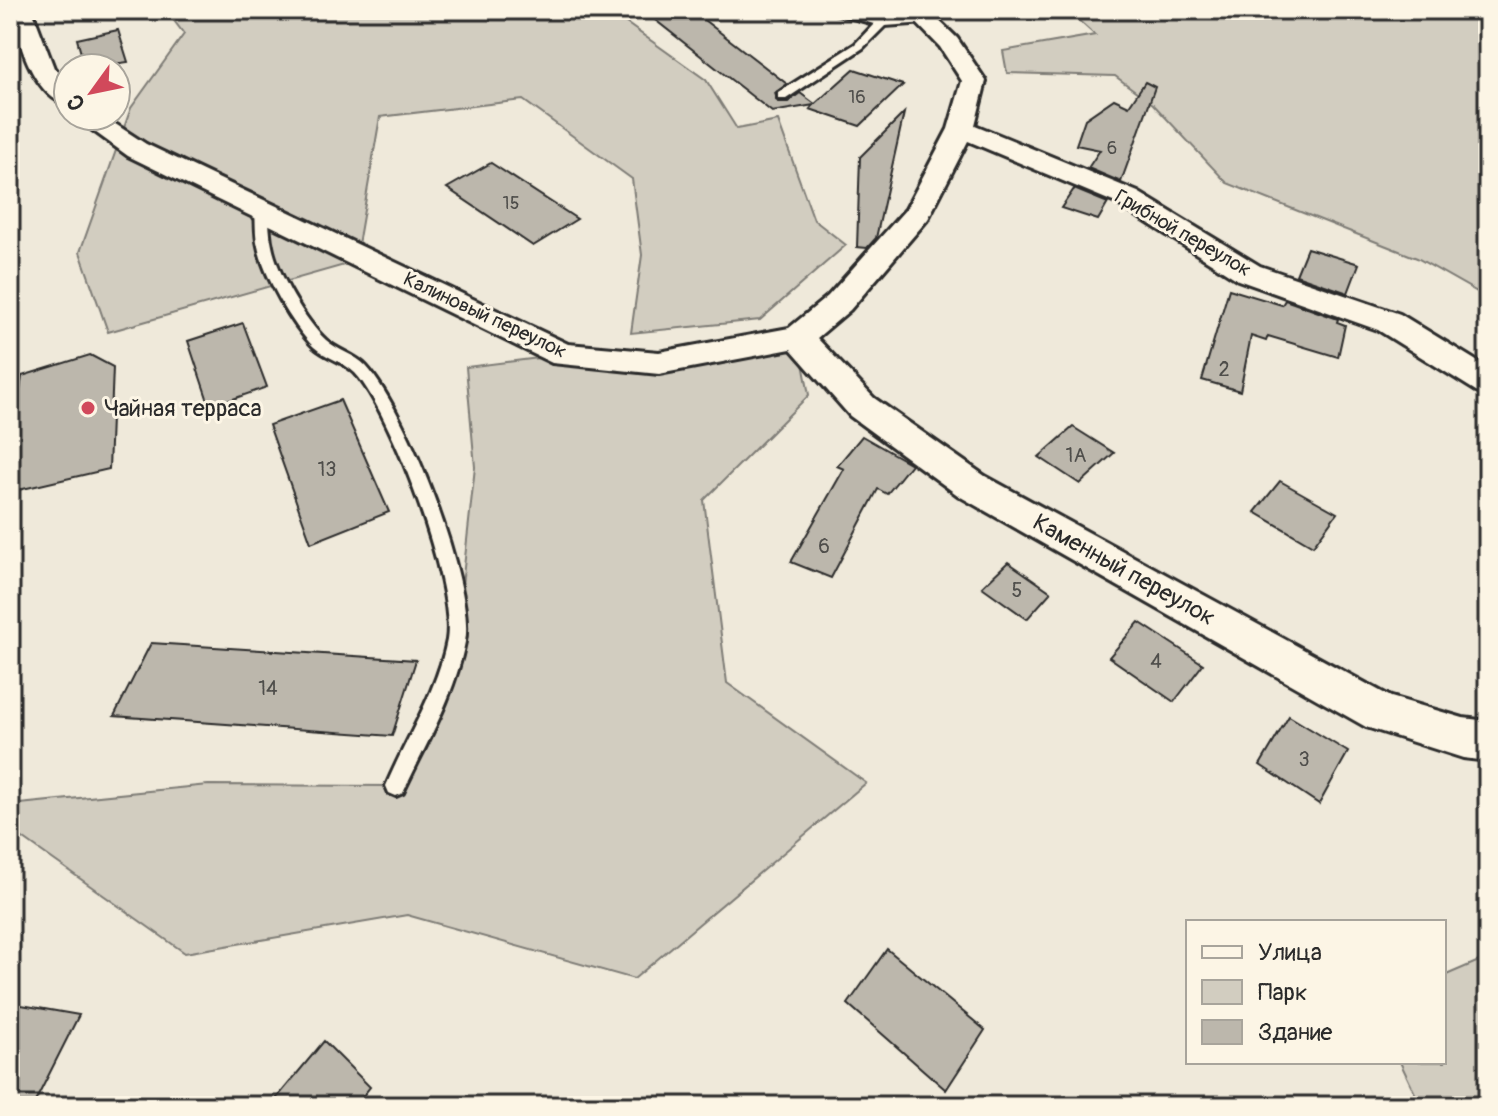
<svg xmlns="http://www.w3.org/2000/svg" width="1498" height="1116" viewBox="0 0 1498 1116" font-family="Pangolin,sans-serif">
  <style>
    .green { fill: #d2cdc0; stroke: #7e7c76; stroke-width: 2 }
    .building { fill: #bcb7ac; stroke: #2b2b2b; stroke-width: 2 }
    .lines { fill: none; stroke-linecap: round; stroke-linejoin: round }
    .service-casing { stroke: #2b2b2b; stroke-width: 6 }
    .minor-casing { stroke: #2b2b2b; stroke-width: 6 }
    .service { fill: #fcf5e5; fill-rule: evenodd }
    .minor { fill: #fcf5e5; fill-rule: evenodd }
    .poi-dot { fill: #d1495b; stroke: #fcf5e5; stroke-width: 3 }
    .labels { text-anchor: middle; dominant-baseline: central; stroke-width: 6; stroke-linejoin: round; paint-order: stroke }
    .far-number-label { font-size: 18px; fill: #4f4e4b }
    .far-street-label { font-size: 20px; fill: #2b2b2b; stroke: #fcf5e5 }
    .number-label { font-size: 20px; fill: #4f4e4b }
    .poi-label { font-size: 24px; fill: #2b2b2b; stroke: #fcf5e5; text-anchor: start }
    .street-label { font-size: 24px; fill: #2b2b2b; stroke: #fcf5e5 }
  </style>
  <rect width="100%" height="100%" fill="#efe9da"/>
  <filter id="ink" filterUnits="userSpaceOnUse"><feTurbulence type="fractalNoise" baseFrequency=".0125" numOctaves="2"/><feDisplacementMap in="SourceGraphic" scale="16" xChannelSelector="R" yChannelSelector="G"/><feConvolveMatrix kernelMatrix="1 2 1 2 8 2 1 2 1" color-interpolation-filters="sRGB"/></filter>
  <g filter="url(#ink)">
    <path class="green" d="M166,10h442l98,70 31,49 41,-8 36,99 32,25 -86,75 -129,13 11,-78 -10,-76 -109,-79 -143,17 -25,145 -247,70 -28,-80 51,-144 53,-74z
      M1067,10h342l24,9 3,-9h52v288l-71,-40 -190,-75 -74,-79 -38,-28 -108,-3 -4,-22 92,-16z
      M798,337l11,58 -105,105 23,183 139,100 -232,196 -227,-64 -222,38 -175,-124v-24l198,-20 188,1 62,-164 17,-155 -9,-100 97,-12 96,8z
      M1488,957v149h-67l-21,-44h44v-86z"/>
    <path class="building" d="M661,10h30l96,74 -12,9 3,9h10l12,-9 15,11 39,-35 49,16 -43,41 -50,-17 4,-4 -42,7 -118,-93z
      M118,30l10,32 -43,6 -8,-29z
      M1145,82l10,5 -34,95 -33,-14 12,-18 -24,-5 9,-26 29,-20 15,7z
      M904,113l-28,125 -9,10 -10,-1 3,-90z
      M491,163l86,56 -44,27 -86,-58z
      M1074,189l34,14 -10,17 -37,-12z
      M1307,248l52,16 -11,29 -52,-18z
      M1229,289l53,16 3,-5 53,19 -1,3 8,3 -7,32 -70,-21 -2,5 -15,-5 -11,55 -38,-11z
      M243,323l24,64 -57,20 -22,-66z
      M90,355l23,12 -4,102 -99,23v-30l12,-86z
      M340,400l49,112 -78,31 -42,-118z
      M1073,427l41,26 -34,31 -41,-27z
      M862,436l49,28 -24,30 -9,-5 -47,89 -40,-16 53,-93 -7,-3z
      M1280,481l57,32 -24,33 -58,-34z
      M1008,562l43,30 -24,27 -45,-32z
      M1139,622l64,42 -29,38 -65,-45z
      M151,643l265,17 -24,76 -278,-20z
      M1289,716l59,36 -29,52 -59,-39z
      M887,949l98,81 -39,60 -98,-86z
      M10,1003l69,12 -46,91h-23z
      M324,1041l46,46 -15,19h-85z"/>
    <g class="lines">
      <defs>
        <path id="service" d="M824,10h18l40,10 44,-3 5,3 -5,3 -41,3 -22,22 -77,51h-8v-6l77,-49 19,-20z
          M262,206l7,4c0,12 0,24 3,36 5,27 34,76 54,94 12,11 29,14 40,26 40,43 110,219 99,276 -10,53 -39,102 -62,151l-7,3 -7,-3 -3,-7c20,-48 51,-94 61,-146 9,-53 -55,-227 -92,-267 -12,-12 -29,-15 -41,-26 -21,-20 -51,-73 -56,-101 -3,-11 -2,-24 -3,-36z"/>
        <path id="minor" d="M10,10h22l22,58 14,14v23c-35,-9 -49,-64 -58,-95z
          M904,10h24l29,28 29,43 -11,44 163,67 122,74 140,48 88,54v27l-12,-4 -98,-61 -140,-50 -120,-76 -150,-63 -40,78 -78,91 -33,28 57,60 111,78 406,221 72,21 25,3v40l-25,-3 -97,-31 -407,-231 -109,-80 -59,-67 -132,25 -107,-11 -424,-207 -55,-40h30l43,28 422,200 91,8 130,-24 39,-32 78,-87 42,-80 14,-48 -22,-34z"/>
      </defs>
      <use href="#service" class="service-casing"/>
      <use href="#minor" class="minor-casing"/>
      <use href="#service" class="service"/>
      <use href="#minor" class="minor"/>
    </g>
  </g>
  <circle class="poi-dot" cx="88" cy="408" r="8"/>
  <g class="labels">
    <g class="far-number-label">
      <text x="857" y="97">16</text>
      <text x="1112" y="148">6</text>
      <text x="511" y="203">15</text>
    </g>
    <g class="far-street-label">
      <text transform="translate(1183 233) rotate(30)">Грибной переулок</text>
      <text transform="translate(485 315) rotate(25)">Калиновый переулок</text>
    </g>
    <g class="number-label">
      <text x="1224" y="369">2</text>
      <text x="1076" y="455">1А</text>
      <text x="327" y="469">13</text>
      <text x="824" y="546">6</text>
      <text x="1017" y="590">5</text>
      <text x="1156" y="661">4</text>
      <text x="268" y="688">14</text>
      <text x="1304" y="759">3</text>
    </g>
    <g class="poi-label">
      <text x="104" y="408">Чайная терраса</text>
    </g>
    <g class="street-label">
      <text transform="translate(1124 570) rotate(29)">Каменный переулок</text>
    </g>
  </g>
  <rect width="1498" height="1116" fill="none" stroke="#fcf5e5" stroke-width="40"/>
  <rect x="20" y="20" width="1458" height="1076" fill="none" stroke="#2b2b2b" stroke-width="3" filter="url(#ink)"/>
  <rect x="1186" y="920" width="260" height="144" fill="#fcf5e5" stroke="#a8a49b" stroke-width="2"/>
  <rect x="1202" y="946" width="40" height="12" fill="#fcf5e5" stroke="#a8a49b" stroke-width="2"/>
  <text x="1258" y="960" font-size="24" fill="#2b2b2b">Улица</text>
  <rect x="1202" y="980" width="40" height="24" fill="#d2cdc0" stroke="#a8a49b" stroke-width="2"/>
  <text x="1258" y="1000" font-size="24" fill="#2b2b2b">Парк</text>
  <rect x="1202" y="1020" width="40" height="24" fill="#bcb7ac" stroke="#a8a49b" stroke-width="2"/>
  <text x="1258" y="1040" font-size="24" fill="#2b2b2b">Здание</text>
  <g transform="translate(92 92) rotate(237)"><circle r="38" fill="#fcf5e5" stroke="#a8a49b" stroke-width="2"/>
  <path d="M0-6L14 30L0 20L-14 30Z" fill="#d1495b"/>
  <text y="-12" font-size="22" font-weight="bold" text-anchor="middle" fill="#2b2b2b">С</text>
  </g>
</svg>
